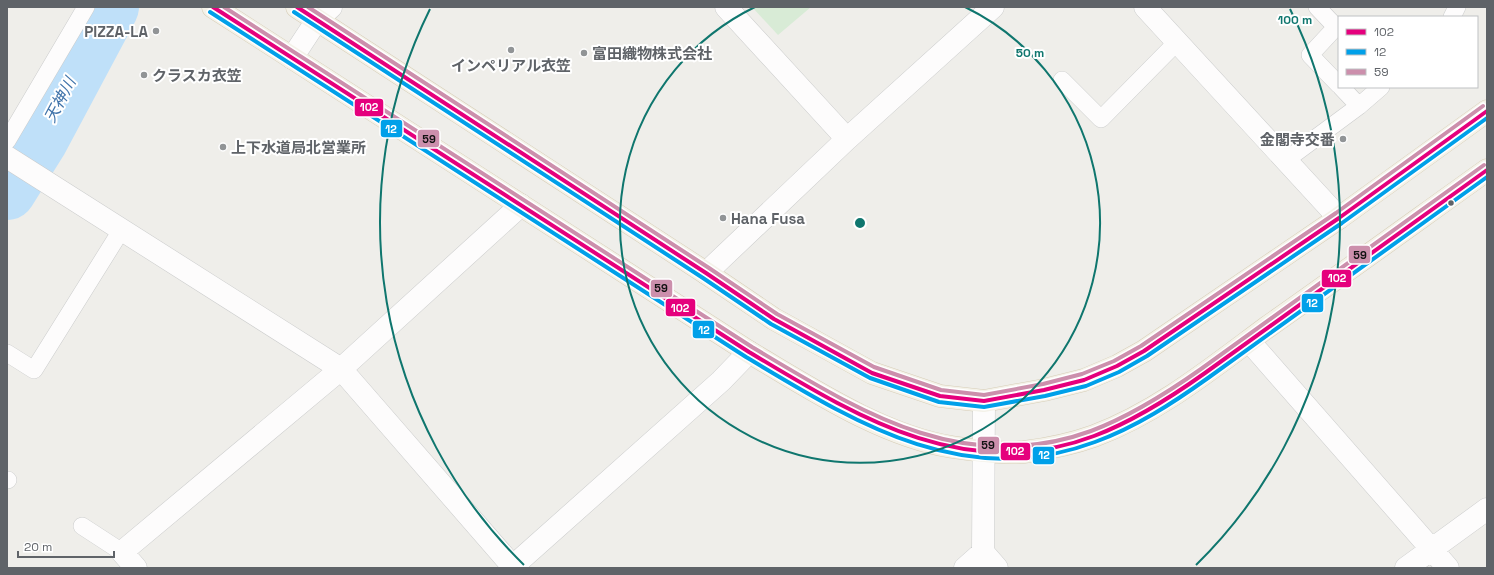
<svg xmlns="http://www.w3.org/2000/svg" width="1494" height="575" viewBox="0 0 1494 575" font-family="'Space Grotesk','Noto Sans JP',sans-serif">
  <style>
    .green { fill: #d8ebd6 }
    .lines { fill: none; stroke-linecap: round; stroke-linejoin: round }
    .river { stroke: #bfe0f9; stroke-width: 58 }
    .service-casing { stroke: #cbcccc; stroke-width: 18 }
    .minor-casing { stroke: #cbcccc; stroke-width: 23 }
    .primary-casing { stroke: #d7ceb8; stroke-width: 23 }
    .service { stroke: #fdfcfc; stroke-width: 17 }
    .minor { stroke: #fdfcfc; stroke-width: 22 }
    .primary { stroke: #f4f2e9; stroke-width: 22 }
    .bus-1-casing { stroke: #fff; stroke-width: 7 }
    .bus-2-casing { stroke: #fff; stroke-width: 7 }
    .bus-3-casing { stroke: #fff; stroke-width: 7 }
    .bus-1 { stroke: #e5007d; stroke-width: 4 }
    .bus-2 { stroke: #00a0e9; stroke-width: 4 }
    .bus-3 { stroke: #cc8fac; stroke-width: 4 }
    .ring { fill: none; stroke: #0f766e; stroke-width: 2 }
    .poi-dot { fill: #919496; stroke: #fff; stroke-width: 1.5 }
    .bus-dot { fill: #5f6368; stroke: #fff; stroke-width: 1.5 }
    .labels { text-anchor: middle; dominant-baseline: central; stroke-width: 4; stroke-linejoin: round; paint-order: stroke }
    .poi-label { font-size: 15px; font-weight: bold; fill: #5f6368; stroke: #fff; text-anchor: start }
    .water-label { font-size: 16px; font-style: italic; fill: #4174aa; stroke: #fff }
    .centre { fill: #0f766e; stroke: #fff; stroke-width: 2 }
    .ring-label { font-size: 12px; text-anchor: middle; font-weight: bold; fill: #0f766e; stroke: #fff; stroke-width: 4; stroke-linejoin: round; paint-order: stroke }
    .line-badge { stroke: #fff; stroke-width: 1.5 }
    .badge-label { font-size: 11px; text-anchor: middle; font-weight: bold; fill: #fff }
    .pale-badge-label { font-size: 11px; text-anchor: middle; font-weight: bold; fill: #111 }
  </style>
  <rect width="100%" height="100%" fill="#efeeea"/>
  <path class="green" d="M752,7h59l-33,28z"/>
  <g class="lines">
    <path class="river" d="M7,191l32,-51 71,-133"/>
    <defs>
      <path id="service" d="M1317,7l19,20 -26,28 29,30
        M1452,17l5,-10
        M1062,80l39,39 76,-77
        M1341,87l18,19
        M7,141l79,-134
        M1286,160l73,-54 22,-19
        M7,353l27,17 88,-141
        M7,480h1
        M82,526l40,26"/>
      <path id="minor" d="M726,7l121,132
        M1145,7l194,211
        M292,58l25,-38 14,-13
        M7,157l334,212 173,199
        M706,273l141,-134 146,-132
        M1249,341l199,227
        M984,401l-1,151 14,16
        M136,568l-14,-16 219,-183 180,-164
        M511,568l210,-187 28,-29
        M965,568l18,-16
        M1406,568l81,-59"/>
      <path id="primary" d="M213,7l536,345c61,36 133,84 203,95 20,3 52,7 72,5 23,-3 48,-8 70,-16 64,-24 118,-68 172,-108 74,-52 147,-105 221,-158
        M297,7l409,266 68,46 98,54 68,23 44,5 60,-11 40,-10 33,-14 27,-15 195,-133 148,-107"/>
    </defs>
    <use href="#service" class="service-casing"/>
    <use href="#minor" class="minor-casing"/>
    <use href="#primary" class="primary-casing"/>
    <use href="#service" class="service"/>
    <use href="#minor" class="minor"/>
    <use href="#primary" class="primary"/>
    <defs>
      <path id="bus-1" d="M213,7l536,345c107,64 216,133 345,84 40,-15 76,-38 111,-63l282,-203
        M297,7l409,266 68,46 98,54 68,23 44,5 60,-11 40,-10 33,-14 27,-15 195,-133 148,-107"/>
      <path id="bus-2" d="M210,12l536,345c110,66 217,134 349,85 41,-15 78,-39 113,-64l279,-201
        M294,12l409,266 68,46 99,54 69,24 45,5 61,-11 41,-10 33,-14 28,-16 195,-133 145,-105"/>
      <path id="bus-3" d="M224,7l528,340c106,63 210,131 339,84 40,-15 76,-38 110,-62l283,-204
        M308,7l401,261 68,46 97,53 67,23 43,5 59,-11 39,-10 32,-13 27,-15 195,-133 147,-107"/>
    </defs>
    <use href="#bus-1" class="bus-1-casing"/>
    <use href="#bus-2" class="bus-2-casing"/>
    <use href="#bus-3" class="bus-3-casing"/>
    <use href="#bus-1" class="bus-1"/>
    <use href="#bus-2" class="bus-2"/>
    <use href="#bus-3" class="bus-3"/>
  </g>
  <g class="ring">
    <path d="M965 7A240 240 0 1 1 755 7"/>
    <path d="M524 565A480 480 0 0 1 430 9M1290 9A480 480 0 0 1 1196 565"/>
  </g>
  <g class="poi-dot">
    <circle cx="156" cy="31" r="4"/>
    <circle cx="511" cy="50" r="4"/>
    <circle cx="584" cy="53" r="4"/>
    <circle cx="144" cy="75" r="4"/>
    <circle cx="1343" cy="139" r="4"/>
    <circle cx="223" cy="147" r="4"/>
    <circle cx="723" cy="218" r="4"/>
  </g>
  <circle class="bus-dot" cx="1451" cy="203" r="3.5"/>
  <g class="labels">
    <g class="poi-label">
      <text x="148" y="31" text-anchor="end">PIZZA-LA</text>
      <text x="592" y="53">富田織物株式会社</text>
      <text x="511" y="65" text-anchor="middle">インペリアル衣笠</text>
      <text x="152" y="75">クラスカ衣笠</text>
      <text x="1335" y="139" text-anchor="end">金閣寺交番</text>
      <text x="231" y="147">上下水道局北営業所</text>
      <text x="731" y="218">Hana Fusa</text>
    </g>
    <g class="water-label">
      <text transform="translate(60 100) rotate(-62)">天神川</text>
    </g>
  </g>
  <circle cx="860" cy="223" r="6" class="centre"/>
  <g class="ring-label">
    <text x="1295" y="24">100 m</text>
    <text x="1030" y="57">50 m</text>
  </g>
  <g class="line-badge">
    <rect x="354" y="98" width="30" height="19" rx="4" fill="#e5007d"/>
    <rect x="380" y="119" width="23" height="19" rx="4" fill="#00a0e9"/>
    <rect x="417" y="129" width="23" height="19" rx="4" fill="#cc8fac"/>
    <rect x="1348" y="245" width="23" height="19" rx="4" fill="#cc8fac"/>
    <rect x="1321" y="269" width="31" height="19" rx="4" fill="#e5007d"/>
    <rect x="650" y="279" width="23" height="19" rx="4" fill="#cc8fac"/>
    <rect x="1301" y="293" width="23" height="20" rx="4" fill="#00a0e9"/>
    <rect x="665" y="298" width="31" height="19" rx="4" fill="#e5007d"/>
    <rect x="692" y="320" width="23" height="19" rx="4" fill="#00a0e9"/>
    <rect x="977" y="436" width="23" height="19" rx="4" fill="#cc8fac"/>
    <rect x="1000" y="442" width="31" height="19" rx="4" fill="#e5007d"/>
    <rect x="1032" y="446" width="23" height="19" rx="4" fill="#00a0e9"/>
  </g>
  <g class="badge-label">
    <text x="369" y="111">102</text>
    <text x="391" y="133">12</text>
    <text x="1337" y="282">102</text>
    <text x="1312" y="307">12</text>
    <text x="680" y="312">102</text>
    <text x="704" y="334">12</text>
    <text x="1015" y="455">102</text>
    <text x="1044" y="459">12</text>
  </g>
  <g class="pale-badge-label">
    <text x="429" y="143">59</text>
    <text x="1360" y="259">59</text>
    <text x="661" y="292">59</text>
    <text x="988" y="449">59</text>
  </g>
  <rect width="1494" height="575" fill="none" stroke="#5f6368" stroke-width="16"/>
  <rect x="1338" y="16" width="140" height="72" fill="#ffffff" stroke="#bfc1c3"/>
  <rect x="1346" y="29" width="20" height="6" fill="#e5007d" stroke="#bfc1c3"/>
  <text x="1374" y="36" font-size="12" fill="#5f6368">102</text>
  <rect x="1346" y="49" width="20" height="6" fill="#00a0e9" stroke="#bfc1c3"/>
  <text x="1374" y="56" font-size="12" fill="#5f6368">12</text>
  <rect x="1346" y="69" width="20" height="6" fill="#cc8fac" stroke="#bfc1c3"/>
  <text x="1374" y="76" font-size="12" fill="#5f6368">59</text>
  <path d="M18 551v6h96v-6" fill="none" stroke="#5f6368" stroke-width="2"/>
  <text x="24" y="551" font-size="12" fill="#5f6368" stroke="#ffffff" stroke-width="3" paint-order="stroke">20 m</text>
</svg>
